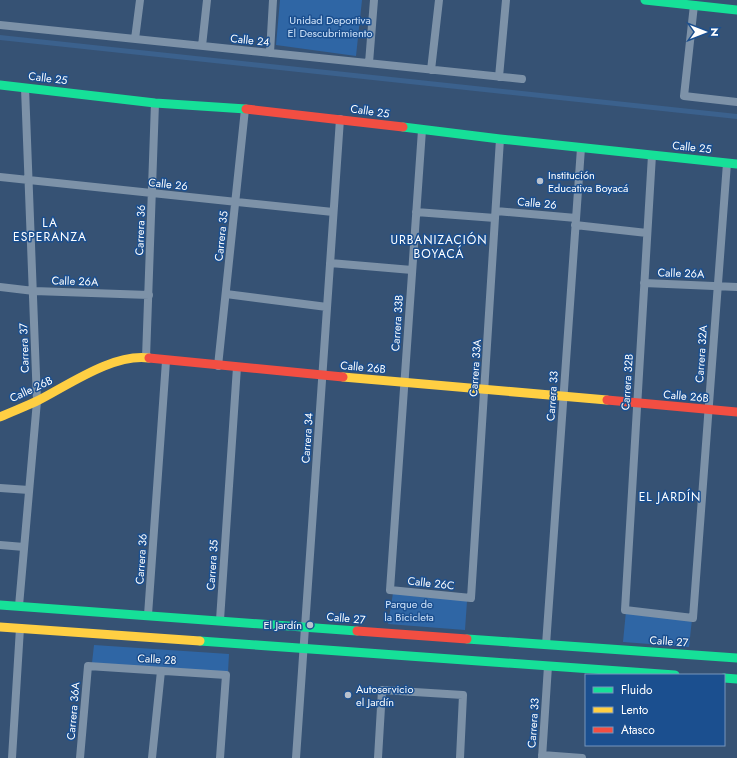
<svg xmlns="http://www.w3.org/2000/svg" width="737" height="758" viewBox="0 0 737 758" font-family="Jost,sans-serif">
  <style>
    .green { fill: #2f66a5 }
    .water { fill: #3b618d }
    .lines { fill: none; stroke-linecap: round; stroke-linejoin: round }
    .street { stroke: #7d92a8; stroke-width: 8 }
    .fast { stroke: #16e098; stroke-width: 9 }
    .slow { stroke: #ffcf43; stroke-width: 9 }
    .jam { stroke: #f24e42; stroke-width: 9 }
    .poi-dot { fill: #b9c2ce; stroke: #1b4f8f; stroke-width: 1.5 }
    .labels { text-anchor: middle; dominant-baseline: central; stroke-width: 3; stroke-linejoin: round; paint-order: stroke }
    .park-label { font-size: 11px; fill: #cfe3fa; stroke: #1b4f8f }
    .street-label { font-size: 11px; fill: #fff; stroke: #1b4f8f }
    .poi-label { font-size: 11px; fill: #fff; stroke: #1b4f8f; text-anchor: start }
    .neighbourhood-label { font-size: 12px; letter-spacing: 1px; fill: #fff; stroke: #1b4f8f }
  </style>
  <rect width="100%" height="100%" fill="#365274"/>
  <path class="green" d="M280,0h82l-6,56 -80,-11z
    M393,593l74,8 -2,29 -77,-6z
    M626,611l66,8 -3,28 -66,-5z
    M94,645l135,9 -1,18 -136,-9z"/>
  <path class="water" d="M0,35l737,79v5l-737,-79z"/>
  <g class="lines">
    <path class="street" d="M694,5l-10,91 53,6
      M0,25l522,54
      M135,39l5,-39
      M202,46l5,-46
      M270,53l3,-53
      M369,63l5,-63
      M431,70l8,-70
      M499,77l7,-77
      M422,130l-32,460 81,8 29,-459
      M652,155l-27,455 68,8 34,-455
      M0,177l333,35
      M496,211l80,7
      M416,212l79,6
      M575,225l72,8
      M330,263l82,7
      M644,283l93,4
      M0,287l34,4 115,4
      M226,294l101,13
      M146,358l9,-255
      M218,366l27,-257
      M0,488l29,2
      M0,545l24,2
      M19,606l18,-205 -12,-313
      M148,615l18,-254
      M220,620l17,-253
      M546,645l35,-497
      M542,755l40,3
      M12,758l8,-130
      M80,758l8,-92 138,9 -6,83
      M152,758l9,-87
      M296,758l44,-639
      M378,758l4,-68 81,5 -3,63
      M542,758l6,-92"/>
    <path class="fast" d="M645,0l92,10
      M0,85l155,18 91,6
      M403,127l97,12 237,25
      M0,605l357,26
      M467,639l270,19
      M200,641l475,34
      M724,678l13,1"/>
    <path class="slow" d="M343,377l264,23
      M0,417c13,-6 27,-11 39,-17 31,-16 75,-47 110,-42
      M0,627l200,14"/>
    <path class="jam" d="M246,109l157,18
      M149,358l194,19
      M607,400l130,12
      M357,631l110,8"/>
  </g>
  <g class="poi-dot">
    <circle cx="540" cy="181" r="4"/>
    <circle cx="310" cy="625" r="4"/>
    <circle cx="348" cy="695" r="4"/>
  </g>
  <g class="labels">
    <g class="park-label">
      <text x="330" y="20">Unidad Deportiva<tspan x="330" dy="13">El Descubrimiento</tspan></text>
      <text x="409" y="604">Parque de<tspan x="409" dy="13">la Bicicleta</tspan></text>
    </g>
    <g class="street-label">
      <text transform="translate(250 40) rotate(6)">Calle 24</text>
      <text transform="translate(48 78) rotate(7)">Calle 25</text>
      <text transform="translate(370 111) rotate(8)">Calle 25</text>
      <text transform="translate(692 147) rotate(6)">Calle 25</text>
      <text transform="translate(168 184) rotate(6)">Calle 26</text>
      <text transform="translate(537 203) rotate(5)">Calle 26</text>
      <text transform="translate(140 230) rotate(-88)">Carrera 36</text>
      <text transform="translate(221 236) rotate(-84)">Carrera 35</text>
      <text transform="translate(681 273) rotate(2)">Calle 26A</text>
      <text transform="translate(75 281) rotate(2)">Calle 26A</text>
      <text transform="translate(397 323) rotate(-86)">Carrera 33B</text>
      <text transform="translate(24 348) rotate(-92)">Carrera 37</text>
      <text transform="translate(701 354) rotate(-86)">Carrera 32A</text>
      <text transform="translate(363 367) rotate(5)">Calle 26B</text>
      <text transform="translate(475 368) rotate(-86)">Carrera 33A</text>
      <text transform="translate(627 382) rotate(-86)">Carrera 32B</text>
      <text transform="translate(31 389) rotate(-25)">Calle 26B</text>
      <text transform="translate(552 396) rotate(-86)">Carrera 33</text>
      <text transform="translate(686 396) rotate(5)">Calle 26B</text>
      <text transform="translate(307 438) rotate(-86)">Carrera 34</text>
      <text transform="translate(141 559) rotate(-86)">Carrera 36</text>
      <text transform="translate(212 565) rotate(-86)">Carrera 35</text>
      <text transform="translate(431 583) rotate(6)">Calle 26C</text>
      <text transform="translate(346 618) rotate(5)">Calle 27</text>
      <text transform="translate(669 641) rotate(4)">Calle 27</text>
      <text transform="translate(157 659) rotate(3)">Calle 28</text>
      <text transform="translate(73 711) rotate(-85)">Carrera 36A</text>
      <text transform="translate(533 723) rotate(-86)">Carrera 33</text>
    </g>
    <g class="poi-label">
      <text x="548" y="175">Institución<tspan x="548" dy="13">Educativa Boyacá</tspan></text>
      <text x="302" y="625" text-anchor="end">El Jardín</text>
      <text x="356" y="689">Autoservicio<tspan x="356" dy="13">el Jardín</tspan></text>
    </g>
    <g class="neighbourhood-label">
      <text x="50" y="223">LA<tspan x="50" dy="14">ESPERANZA</tspan></text>
      <text x="439" y="240">URBANIZACIÓN<tspan x="439" dy="14">BOYACÁ</tspan></text>
      <text x="670" y="497">EL JARDÍN</text>
    </g>
  </g>
  <rect x="585" y="674" width="140" height="72" fill="#1b4f8f" stroke="#7695bc"/>
  <rect x="593" y="687" width="20" height="6" fill="#16e098" stroke="#7695bc"/>
  <text x="621" y="694" font-size="12" fill="#ffffff">Fluido</text>
  <rect x="593" y="707" width="20" height="6" fill="#ffcf43" stroke="#7695bc"/>
  <text x="621" y="714" font-size="12" fill="#ffffff">Lento</text>
  <rect x="593" y="727" width="20" height="6" fill="#f24e42" stroke="#7695bc"/>
  <text x="621" y="734" font-size="12" fill="#ffffff">Atasco</text>
  <g transform="translate(705 32) rotate(90)" stroke="#1b4f8f" stroke-width="3" paint-order="stroke">
  <path d="M0-3L7 15L0 10L-7 15Z" fill="#ffffff"/>
  <text y="-6" font-size="11" font-weight="bold" text-anchor="middle" fill="#ffffff">N</text>
  </g>
</svg>
